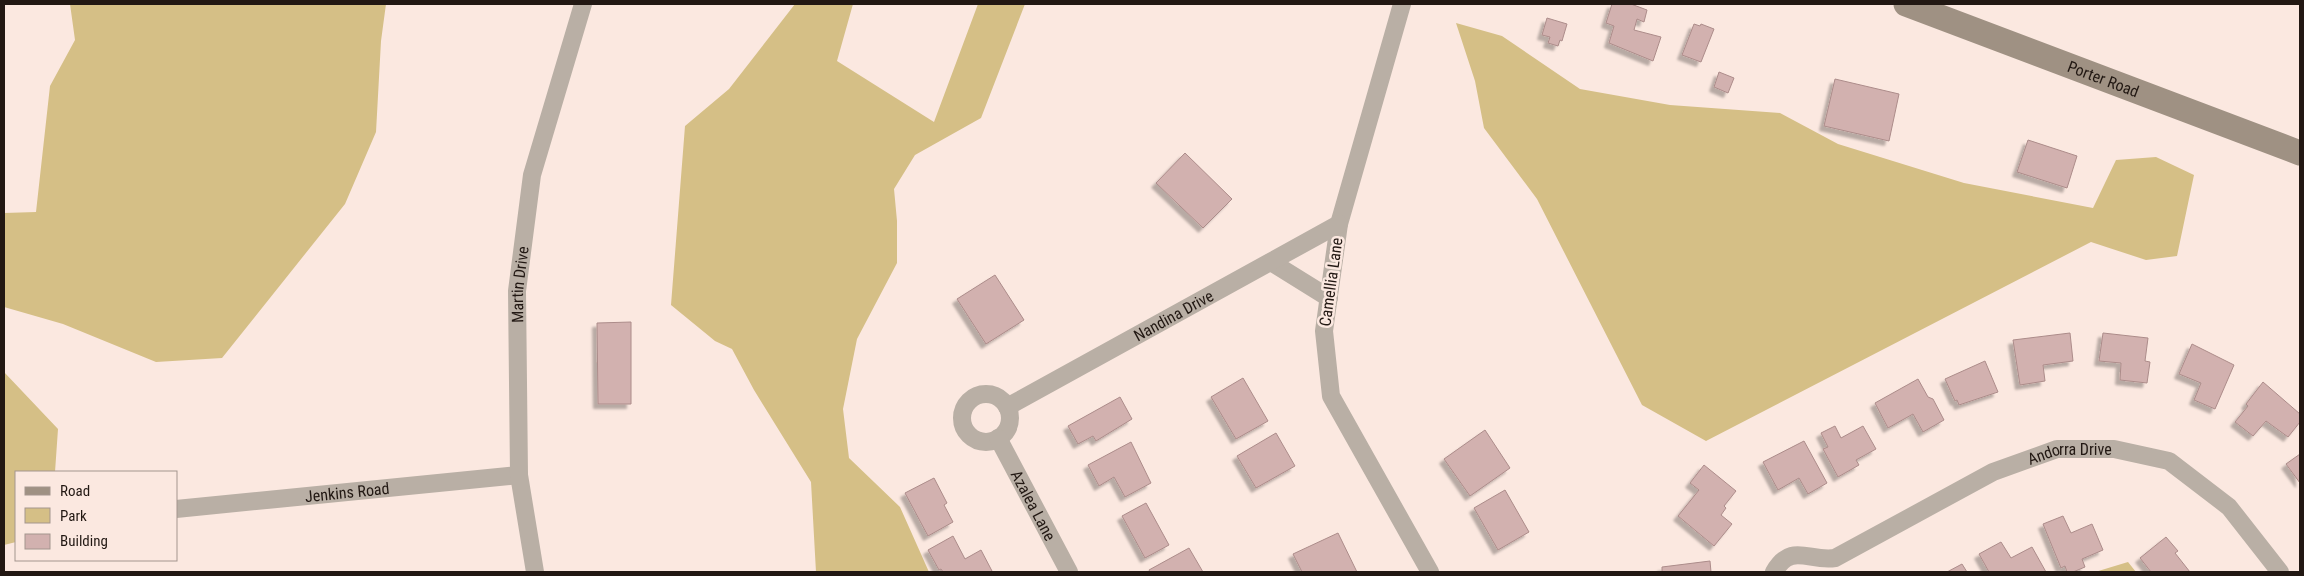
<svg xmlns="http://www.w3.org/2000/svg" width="2304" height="576" viewBox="0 0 2304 576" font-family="'Roboto Condensed',sans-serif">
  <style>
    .green { fill: #d5bf86 }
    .building { fill: #d2b1af; stroke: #ac8c8a; filter: url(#shadow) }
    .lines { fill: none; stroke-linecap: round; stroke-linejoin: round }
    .minor { stroke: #b9afa5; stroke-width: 18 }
    .secondary { stroke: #9f9183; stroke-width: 25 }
    .labels { text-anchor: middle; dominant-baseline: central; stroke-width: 5; stroke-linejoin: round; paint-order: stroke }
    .street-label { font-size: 16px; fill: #221813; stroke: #fbe8e0 }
  </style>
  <defs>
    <filter id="shadow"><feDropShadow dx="-4.5" dy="4.5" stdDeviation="1" flood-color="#0004"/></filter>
  </defs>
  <rect width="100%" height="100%" fill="#fbe8e0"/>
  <path class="green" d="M70,4h316l-5,37 -5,91 -31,72 -123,154 -66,4 -93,-38 -59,-17v-94l32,-1 14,-126 25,-46z
    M795,4h58l-16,57 97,61 44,-118h47l-44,114 -66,37 -21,34 3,32v42l-40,76 -14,70 6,49 51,49 29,65h-113l-5,-90 -57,-92 -22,-41 -17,-8 -44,-36 14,-179 44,-37z
    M1456,23l46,13 78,53 90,16 110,8 58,31 126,39 129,25 23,-48 40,-3 38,18 -17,81 -31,4 -55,-18 -385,199 -64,-36 -105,-206 -53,-71 -9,-47z
    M4,372l54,57 -3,43h-39v70l-12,3z
    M2128,562l8,10h-41z"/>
  <path class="building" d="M1612,4h19l16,6 -3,12 -7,-3 -3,11 27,7 -8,24 -44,-18 5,-17 -8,-3z
    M1547,18l20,6 -5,17 -2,-1 -2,6 -10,-3 2,-6 -8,-2z
    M1694,24l6,2 1,-2 13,5 -13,33 -19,-7z
    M1719,72l15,6 -6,15 -14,-6z
    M1835,79l64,15 -10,47 -65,-15z
    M2028,140l49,16 -10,32 -50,-16z
    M1185,153l47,46 -29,29 -47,-45z
    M995,275l29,45 -38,24 -29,-45z
    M631,322v82h-33l-1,-81z
    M2070,333l3,28 -30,4 2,16 -25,4 -7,-45z
    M2103,333l45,5 -3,23 5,1 -3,21 -27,-3 1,-17 -22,-2z
    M2192,344l42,21 -19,44 -21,-9 7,-17 -22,-9z
    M1985,361l13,31 -39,13 -2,-5 -2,1 -10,-22z
    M1243,378l25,43 -32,18 -25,-42z
    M1918,379l10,18 5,2 11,21 -21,12 -10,-18 -25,14 -13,-25z
    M2263,382l37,32v8l-12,15 -22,-16 -13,15 -18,-14 13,-16 -2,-2z
    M1120,397l12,22 -36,22 -3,-5 -15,8 -10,-18z
    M1835,426l6,12 22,-12 13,23 -20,11 3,5 -21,12 -15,-28 5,-2 -7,-14z
    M1485,430l25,38 -40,28 -26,-37z
    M1276,433l19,33 -39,22 -19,-32z
    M1804,441l23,42 -19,11 -9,-16 -21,12 -15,-28z
    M1131,442l20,41 -26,14 -11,-20 -15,9 -11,-21z
    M2300,454v29l-14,-19z
    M1704,465l32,26 -12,15 2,2 -5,7 11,9 -18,22 -36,-30 21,-26 -9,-7z
    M934,478l13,25 -3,2 9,17 -25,14 -23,-43z
    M1505,490l24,42 -31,18 -24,-42z
    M1146,503l23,42 -24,13 -23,-42z
    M2063,516l8,17 21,-9 11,26 -21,9 3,8 -12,5h-6l-2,-6 -4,2 -18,-44z
    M1338,533l19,39h-55l-9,-18z
    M953,536l12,23 16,-9 11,21 -3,1h-46l-2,-3 -2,1 -11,-20z
    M2166,537l12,14 -3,2 15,19h-39l-11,-14z
    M2001,542l10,16 21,-11 14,25h-57l-10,-18z
    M1189,548l14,24h-53l-1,-2z
    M1710,561l1,11h-49v-5z
    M1962,564l5,8h-20z"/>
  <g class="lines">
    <g class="minor">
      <path d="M1402,4l-63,220 -15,107 7,65 99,176"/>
      <path d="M1271,262l58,36"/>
      <circle cx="986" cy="418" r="24"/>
      <path id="s1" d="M1007,407l332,-183"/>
      <path id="s2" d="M998,438l71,134"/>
      <path id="s3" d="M176,509l343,-34"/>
      <path id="s4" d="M535,572l-16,-97 -2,-184 15,-116 51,-171"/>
      <path id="s5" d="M1774,572c17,-30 35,-10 61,-14l158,-86 64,-23h57l55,12 60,46 51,65"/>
    </g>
    <path class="secondary" id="s6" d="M1906,4l394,149"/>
  </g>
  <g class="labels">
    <g class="street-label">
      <text stroke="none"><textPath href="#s6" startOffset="211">Porter Road</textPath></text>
      <text transform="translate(1331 282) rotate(-82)">Camellia Lane</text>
      <text stroke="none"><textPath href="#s4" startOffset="289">Martin Drive</textPath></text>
      <text stroke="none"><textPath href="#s1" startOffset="190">Nandina Drive</textPath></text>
      <text stroke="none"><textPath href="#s5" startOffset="328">Andorra Drive</textPath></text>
      <text stroke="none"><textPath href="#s3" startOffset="172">Jenkins Road</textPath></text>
      <text stroke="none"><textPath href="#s2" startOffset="76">Azalea Lane</textPath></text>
    </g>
  </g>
  <rect width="2304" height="576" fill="none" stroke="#221813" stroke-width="10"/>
  <rect x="15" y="471" width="162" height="90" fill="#fbe8e0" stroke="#a4958e"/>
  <rect x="25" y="487" width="25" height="8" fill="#9f9183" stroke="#a4958e"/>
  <text x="60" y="496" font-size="15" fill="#221813">Road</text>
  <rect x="25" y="508" width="25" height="15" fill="#d5bf86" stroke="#a4958e"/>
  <text x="60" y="521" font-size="15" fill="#221813">Park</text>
  <rect x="25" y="534" width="25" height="15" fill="#d2b1af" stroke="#a4958e"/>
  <text x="60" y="546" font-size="15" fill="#221813">Building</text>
</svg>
